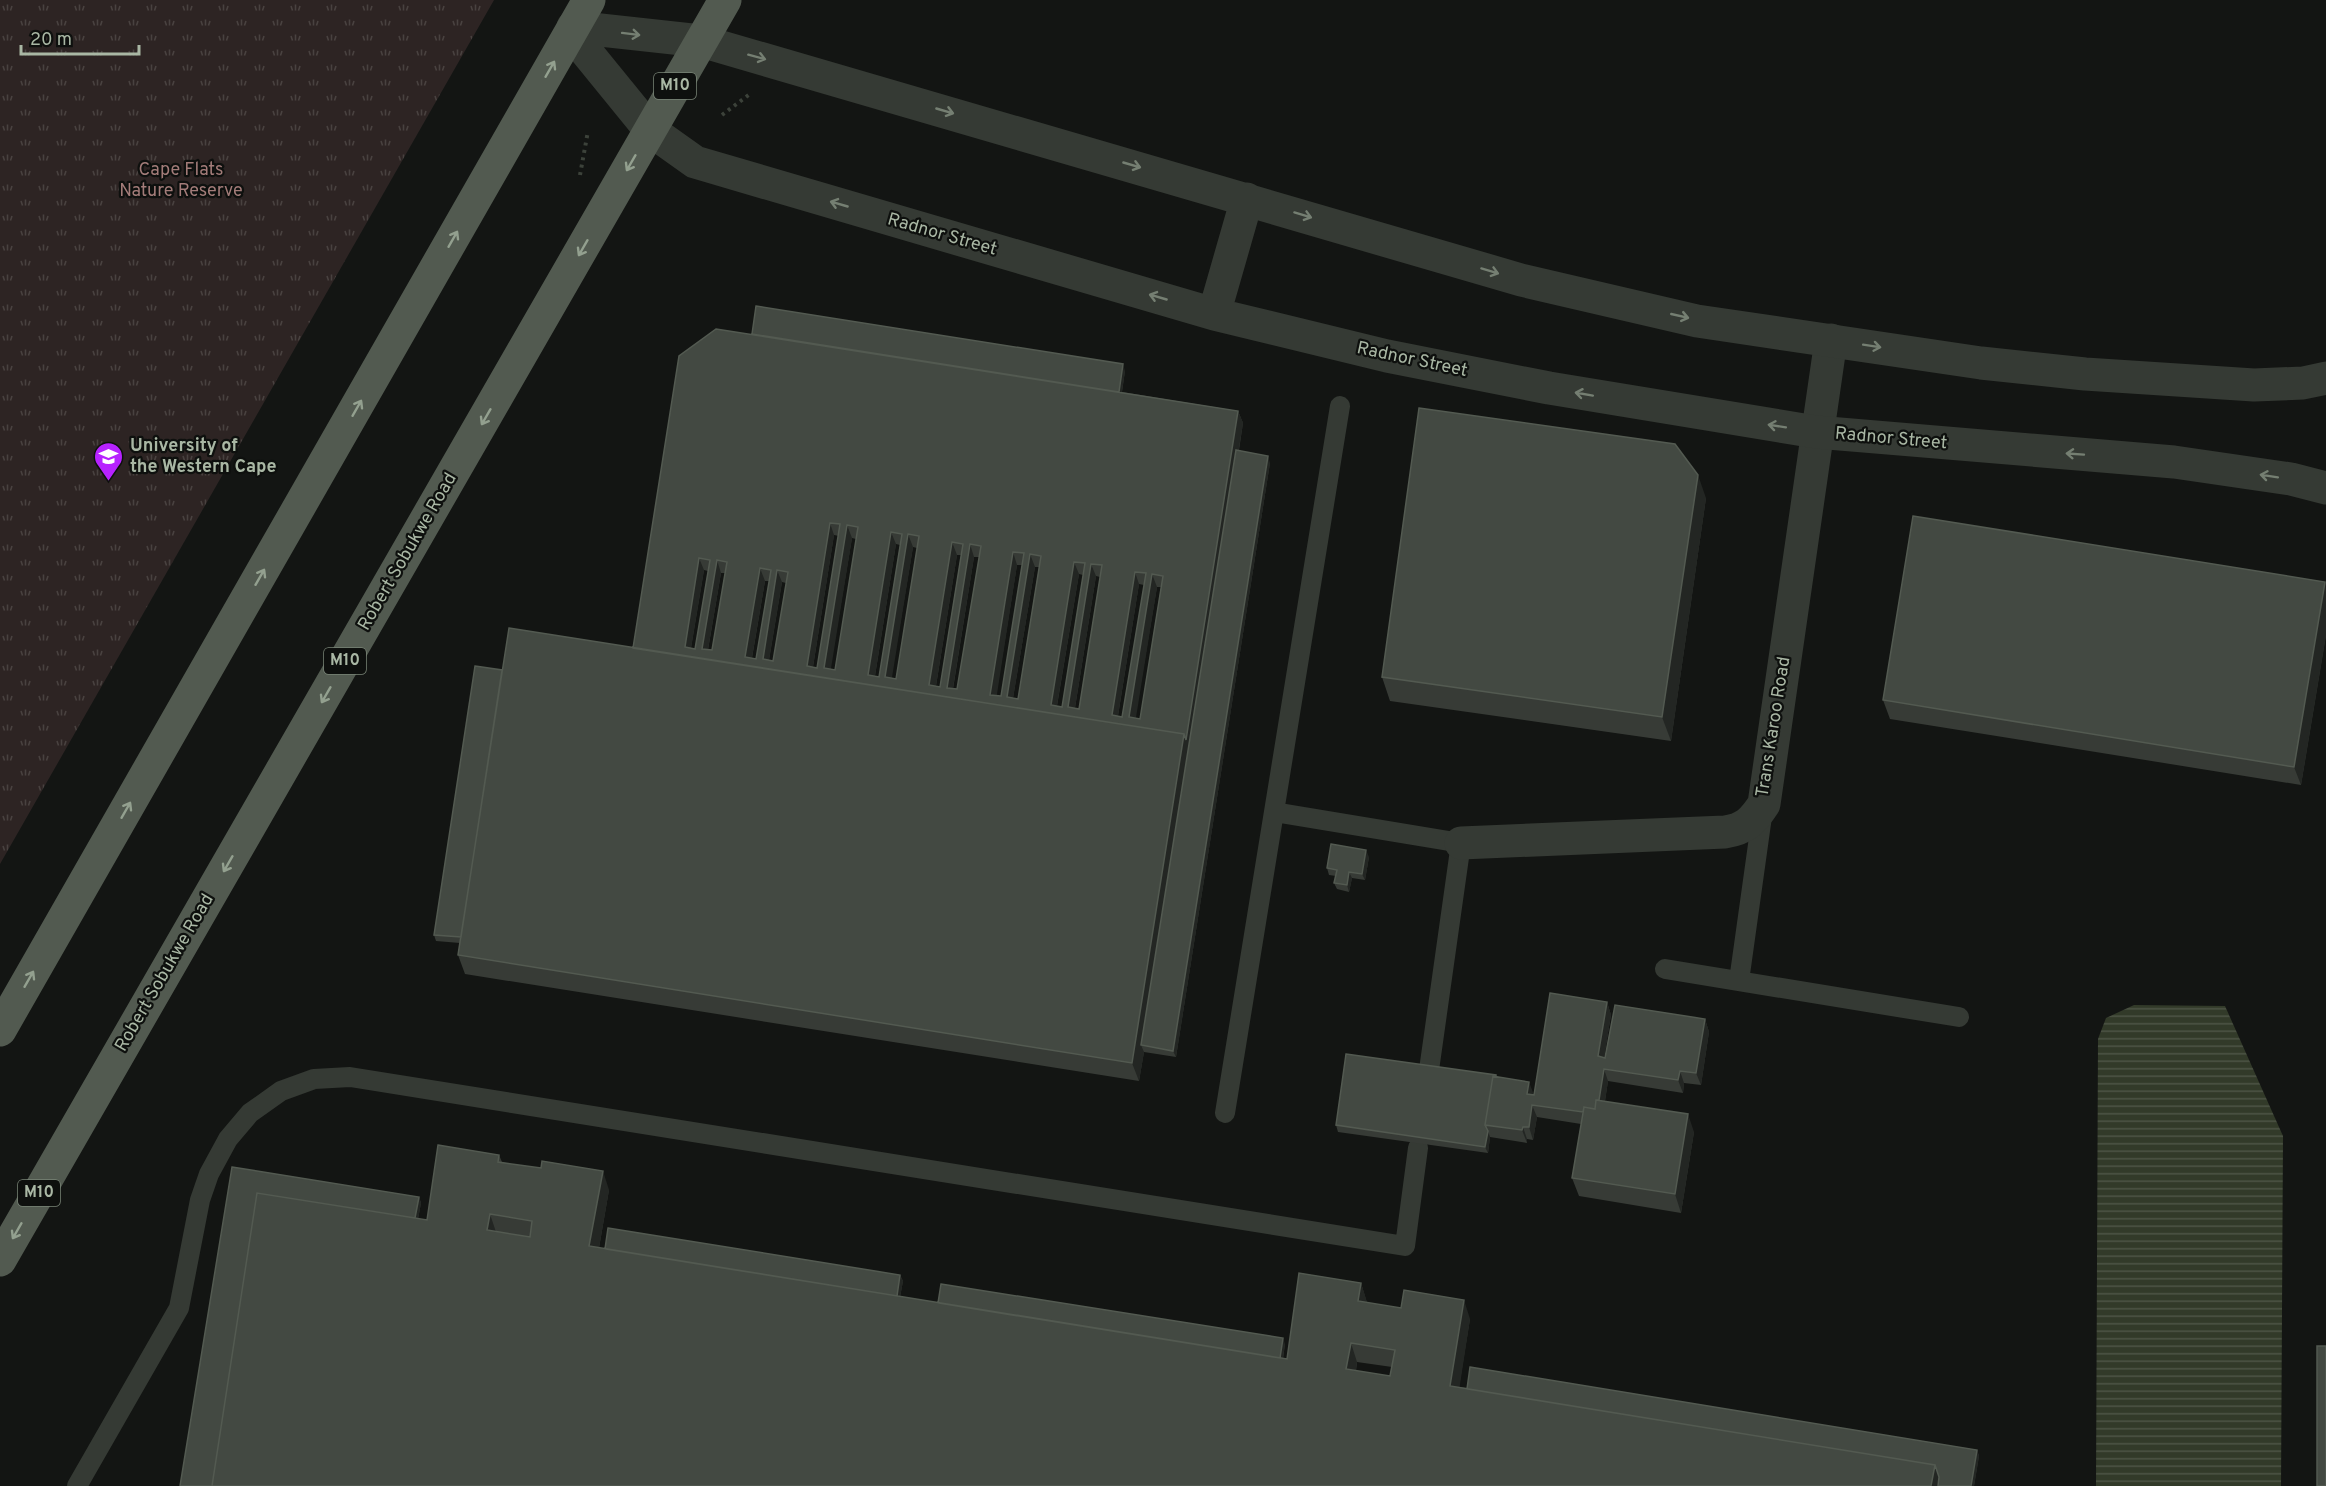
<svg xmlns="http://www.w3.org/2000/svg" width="2326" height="1486" viewBox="0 0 2326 1486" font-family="Overpass,sans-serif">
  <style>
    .park { fill: url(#park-tufts) }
    .water { fill: url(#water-rules) }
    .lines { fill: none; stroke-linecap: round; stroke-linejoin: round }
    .path { stroke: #3c423a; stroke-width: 4; stroke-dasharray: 3 4.5; stroke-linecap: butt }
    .service { stroke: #353a34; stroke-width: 20 }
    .minor { stroke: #353a34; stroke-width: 33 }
    .tertiary { stroke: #353a34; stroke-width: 33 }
    .primary { stroke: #525a50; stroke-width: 33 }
    .wall { fill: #373b36; fill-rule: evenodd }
    .shaded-wall { fill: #232623 }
    .building { fill: #434942; stroke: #535a51; stroke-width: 1.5; fill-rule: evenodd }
    .oneway { stroke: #757f72 }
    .oneway2 { stroke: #93a08f }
    .labels { text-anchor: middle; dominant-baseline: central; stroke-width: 4.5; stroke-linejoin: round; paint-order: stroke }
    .shield { fill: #0e100e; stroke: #7a8577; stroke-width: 1.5 }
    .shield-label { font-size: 16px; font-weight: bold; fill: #a9b7a4 }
    .park-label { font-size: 18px; fill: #a37c79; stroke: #0e100e }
    .street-label { font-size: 18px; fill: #a9b7a4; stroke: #0e100e }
    .poi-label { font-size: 18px; font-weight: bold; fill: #a9b7a4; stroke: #0e100e; text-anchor: start }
  </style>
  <defs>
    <pattern id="park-tufts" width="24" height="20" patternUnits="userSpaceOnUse" patternTransform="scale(1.5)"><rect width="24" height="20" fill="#2d2423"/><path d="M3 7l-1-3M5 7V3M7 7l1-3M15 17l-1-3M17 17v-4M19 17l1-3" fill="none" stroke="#494240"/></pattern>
    <pattern id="water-rules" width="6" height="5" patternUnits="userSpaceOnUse" patternTransform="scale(1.5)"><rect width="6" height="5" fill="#323a29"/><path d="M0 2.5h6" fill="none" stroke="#4d5445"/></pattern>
  </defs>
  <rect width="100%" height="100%" fill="#131513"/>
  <path class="park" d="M0,0h494l-494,864z"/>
  <path class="water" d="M2134,1005l91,1 58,130 -2,350h-185l2,-447 8,-21z"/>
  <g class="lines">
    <path class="path" d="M722,115l28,-21
      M580,175l8,-44"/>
    <path class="service" d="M1274,812l187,31 -32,227
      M1665,969l294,48
      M1739,981l24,-172
      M1225,1113l115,-707
      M77,1486l102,-178 21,-108 9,-26 19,-35 22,-26 31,-22 33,-12 36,-2 1055,169 13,-98"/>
    <path class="minor" d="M1461,843l264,-11c20,-3 28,-11 39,-28l67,-464"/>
    <path class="tertiary" d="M573,27l128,14 820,239 176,41 284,42 104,11 169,11 49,-2 23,-5
      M571,33l79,97 45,32 519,152 173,42 162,32 267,44 358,30 117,17 35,9
      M1214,314l33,-115"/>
    <path class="primary" d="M0,1030l589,-1030
      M0,1260l725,-1260"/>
  </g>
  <path class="wall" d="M752,334l373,37 -3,21 116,19 5,12 -4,27 31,13 -94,594 -32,-5 -5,29 -674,-107 -7,-19 2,-12 -24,-2 -2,-6 199,-287zM834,535l5,1 -22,132 -4,-1zM852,538l4,1 -21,131 -5,-1zM896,544l4,1 -21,132 -4,-1zM913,547l4,1 -21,131 -5,-1zM957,555h4l-21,132 -4,-1zM974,557h5l-22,132h-4zM1017,565h5l-21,131h-5zM1035,567h4l-21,132 -5,-1zM704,570l4,1 -13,78 -4,-1zM721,573h4l-13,77h-4zM1079,574l4,1 -21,132 -5,-1zM1096,576l4,1 -21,132 -4,-1zM765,581h4l-13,78 -4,-1zM782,582l4,1 -13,78 -4,-1zM1139,584l5,1 -22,132 -4,-1zM1157,587h4l-21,132 -5,-1z
    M1706,498l-35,243 -281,-40 -8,-24z
    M2325,582l1,3v50l-25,150 -411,-66 -7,-19z
    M1369,857l-4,23 -13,-2 -3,14 -12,-3 -3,-6 2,-7 -7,-1 -2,-7z
    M1607,1002l4,13 -7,42 101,-38 4,13 -8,53 -17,-2 -1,10 -75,-12 -3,20 89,31 -13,81 -102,-17 -7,-18 9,-54 -44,-7 -4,23 -6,-1v4l-37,-6 -2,16 -150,-21 -2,-7 161,-48 37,18z
    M499,1155l3,7 107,28 -10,58 301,27 3,6 -3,16 38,6 347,41 -2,15h4l74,-76 6,20 103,16 -11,68 518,63 2,6 -5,30h-1794l239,-289 2,6 -3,16 9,1zM1357,1362l35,5 -2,9 -34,-5z"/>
  <path class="shaded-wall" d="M1123,364l2,7 -5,33 -2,-7z
    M1238,411l5,12 -53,329 -49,293 3,7 -5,29 -7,-18 52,-329z
    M1268,456l2,7 -94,594 -3,-6z
    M1698,475l8,23 -35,243 -9,-24z
    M830,523l4,12 -23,144 -4,-13z
    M847,525l5,13 -23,143 -5,-13z
    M891,532l5,12 -23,144 -5,-13z
    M908,534l5,13 -23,143 -5,-13z
    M952,542l5,13 -23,143 -5,-13z
    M970,544l4,13 -23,143 -4,-12z
    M1013,552l4,13 -22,142 -5,-12z
    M1030,554l5,13 -24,143 -4,-13z
    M699,558l5,12 -15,90 -4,-13z
    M717,560l4,13 -15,88 -4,-12z
    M1074,562l5,12 -24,143 -4,-12z
    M1091,564l5,12 -23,144 -5,-13z
    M760,568l5,13 -15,88 -5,-12z
    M777,570l5,12 -15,90 -4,-13z
    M1135,572l4,12 -23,144 -4,-13z
    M1152,574l5,13 -23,143 -5,-13z
    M2325,582l1,3v50l-25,150 -7,-18z
    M1366,850l3,7 -4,23 -3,-6z
    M1349,872l3,6 -3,14 -2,-7z
    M1607,1002l4,13 -9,54 -4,-13z
    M1705,1019l4,13 -8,53 -5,-12z
    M1604,1069l4,12 -7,46 -4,-12z
    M1680,1071l4,12 -1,10 -5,-13z
    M1529,1082l5,13 -7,-1z
    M1532,1105l5,12 -4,23 -4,-13z
    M1688,1114l6,18 -13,81 -6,-19z
    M1523,1127l4,12v4l-5,-13z
    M1488,1131l2,6 -2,16 -3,-6z
    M603,1171l6,19 -13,75 -7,-19z
    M419,1197l2,6 -6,32 -2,-6z
    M490,1214l6,18 -9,-2z
    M900,1275l3,6 -6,32 -2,-6z
    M1361,1283l6,19 -3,18 -6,-19z
    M1464,1300l6,19 -13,85 -7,-18z
    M1283,1338l2,6 -5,32 -2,-6z
    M1351,1343l6,19 -4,26 -7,-19z
    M1977,1450l2,6 -5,30h-3z
    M1935,1465l6,18v3h-10z"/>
  <path class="building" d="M756,306l367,58 -4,28 -367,-58z
    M716,329l522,82 -52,329 -2,-6 -551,-86 46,-292zM830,523l10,1 -23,144 -10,-2zM847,525l11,2 -23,143 -11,-2zM891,532l11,2 -23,143 -11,-2zM908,534l11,2 -23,143 -11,-2zM952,542l11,2 -23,143 -11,-2zM970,544l11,2 -24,143 -10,-1zM1013,552l11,1 -23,143 -11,-1zM1030,554l11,2 -23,143 -11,-2zM699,558l11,2 -15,89 -10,-2zM717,560l10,2 -15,88 -10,-1zM1074,562l11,1 -23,144 -11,-2zM1091,564l11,1 -23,144 -11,-2zM760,568l11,2 -15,89 -11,-2zM777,570l11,2 -15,89 -10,-2zM1135,572l11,1 -24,144 -10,-2zM1152,574l11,2 -23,143 -11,-2z
    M1419,408l256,36 23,31 -36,242 -280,-40z
    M1236,450l32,6 -95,595 -32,-6z
    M1913,516l412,66 -31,185 -411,-67z
    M509,628l675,106 -52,329 -674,-108z
    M475,666l27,4 -41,267 -27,-2z
    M1331,844l35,6 -4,24 -13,-2 -2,13 -13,-2 3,-13 -10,-2z
    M1550,993l57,9 -9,54 7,2 10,-53 90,14 -9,54 -16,-2 -2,9 -74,-11 -5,31h-3l-1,9 -11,-2 -1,5 -51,-7 -3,22h-6l-1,3 -37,-5 8,-49 36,6 -2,12 7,1z
    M1346,1054l150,21v2l-3,-1 -8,49 3,6 -3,16 -149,-22z
    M1596,1100l92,14 -13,80 -103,-16 12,-71 11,2z
    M438,1145l61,10 -1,7 43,6 1,-7 61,10 -14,75 698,113 12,-86 62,10 -3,18 43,7 3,-18 60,10 -14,86 485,79 -4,21h-1719l45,-293 170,27zM490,1214l42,7 -2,16 -43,-7zM1351,1343l44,7 -5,26 -44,-7z
    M232,1167l187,30 -4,21 -158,-25 -45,293h-32z
    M608,1228l292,47 -3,21 -292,-47z
    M941,1284l342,54 -3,20 -342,-55z
    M2317,1346h9v140h-9z
    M1470,1367l507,83 -6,36h-33l1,-9 -4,-12 -468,-76z"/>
  <defs><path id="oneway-shaft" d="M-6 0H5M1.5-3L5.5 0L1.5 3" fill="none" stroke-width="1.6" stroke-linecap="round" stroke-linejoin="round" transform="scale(1.5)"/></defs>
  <g class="oneway">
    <use href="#oneway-shaft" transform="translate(631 34) rotate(7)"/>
    <use href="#oneway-shaft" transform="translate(757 57) rotate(15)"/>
    <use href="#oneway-shaft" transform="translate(945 111) rotate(16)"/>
    <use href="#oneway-shaft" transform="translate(1132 165) rotate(16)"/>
    <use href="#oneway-shaft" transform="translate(839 204) rotate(-164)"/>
    <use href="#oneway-shaft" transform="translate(1303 215) rotate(17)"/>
    <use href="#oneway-shaft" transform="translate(1490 271) rotate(17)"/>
    <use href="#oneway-shaft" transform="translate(1158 297) rotate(-164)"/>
    <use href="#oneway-shaft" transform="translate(1680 316) rotate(13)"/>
    <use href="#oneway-shaft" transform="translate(1872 346) rotate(9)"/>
    <use href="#oneway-shaft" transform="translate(1584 394) rotate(-170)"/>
    <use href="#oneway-shaft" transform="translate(1777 426) rotate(-171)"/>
    <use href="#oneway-shaft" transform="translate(2075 454) rotate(-176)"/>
    <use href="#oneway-shaft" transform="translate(2269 476) rotate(-171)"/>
  </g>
  <g class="oneway2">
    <use href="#oneway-shaft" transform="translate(550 69) rotate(-60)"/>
    <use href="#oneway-shaft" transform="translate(631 163) rotate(120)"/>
    <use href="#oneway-shaft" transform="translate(453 239) rotate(-60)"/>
    <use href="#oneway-shaft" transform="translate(583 248) rotate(120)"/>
    <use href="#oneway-shaft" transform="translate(357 408) rotate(-60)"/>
    <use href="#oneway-shaft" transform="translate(486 417) rotate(120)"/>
    <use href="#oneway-shaft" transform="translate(260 577) rotate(-60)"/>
    <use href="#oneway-shaft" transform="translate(326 695) rotate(120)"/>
    <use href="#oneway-shaft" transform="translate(126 810) rotate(-60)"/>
    <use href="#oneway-shaft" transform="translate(228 864) rotate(120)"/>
    <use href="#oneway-shaft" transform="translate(29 979) rotate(-60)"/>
    <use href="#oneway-shaft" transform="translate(17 1231) rotate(120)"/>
  </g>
  <defs>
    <symbol id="university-pin" viewBox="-11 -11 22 30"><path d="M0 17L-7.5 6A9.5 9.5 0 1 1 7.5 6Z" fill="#b722ff" stroke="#0e100e"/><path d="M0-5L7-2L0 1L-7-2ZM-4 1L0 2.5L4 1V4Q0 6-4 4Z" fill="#fff"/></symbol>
  </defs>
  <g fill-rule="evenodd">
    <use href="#university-pin" x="92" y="440" width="33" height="45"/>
  </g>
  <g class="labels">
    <g class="shield">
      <rect x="654" y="73" width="42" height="26" rx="4.5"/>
      <rect x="324" y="648" width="42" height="26" rx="4.5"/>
      <rect x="18" y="1180" width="42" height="26" rx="4.5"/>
    </g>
    <g class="shield-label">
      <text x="675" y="86">M10</text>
      <text x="345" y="661">M10</text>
      <text x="39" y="1193">M10</text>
    </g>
    <g class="park-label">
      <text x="181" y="170">Cape Flats<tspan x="181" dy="21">Nature Reserve</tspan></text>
    </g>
    <g class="street-label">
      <text transform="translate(942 235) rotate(16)">Radnor Street</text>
      <text transform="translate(1412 360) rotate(12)">Radnor Street</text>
      <text transform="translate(1891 439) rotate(5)">Radnor Street</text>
      <text transform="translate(408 552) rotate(-60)">Robert Sobukwe Road</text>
      <text transform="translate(1774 727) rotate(-81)">Trans Karoo Road</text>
      <text transform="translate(165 973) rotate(-60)">Robert Sobukwe Road</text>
    </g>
    <g class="poi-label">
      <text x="130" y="446">University of<tspan x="130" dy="21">the Western Cape</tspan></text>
    </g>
  </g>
  <path d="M21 45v9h118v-9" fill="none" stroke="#a9b7a4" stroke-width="3"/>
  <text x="30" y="45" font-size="18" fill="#a9b7a4" stroke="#0e100e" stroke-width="4.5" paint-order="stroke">20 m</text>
</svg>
